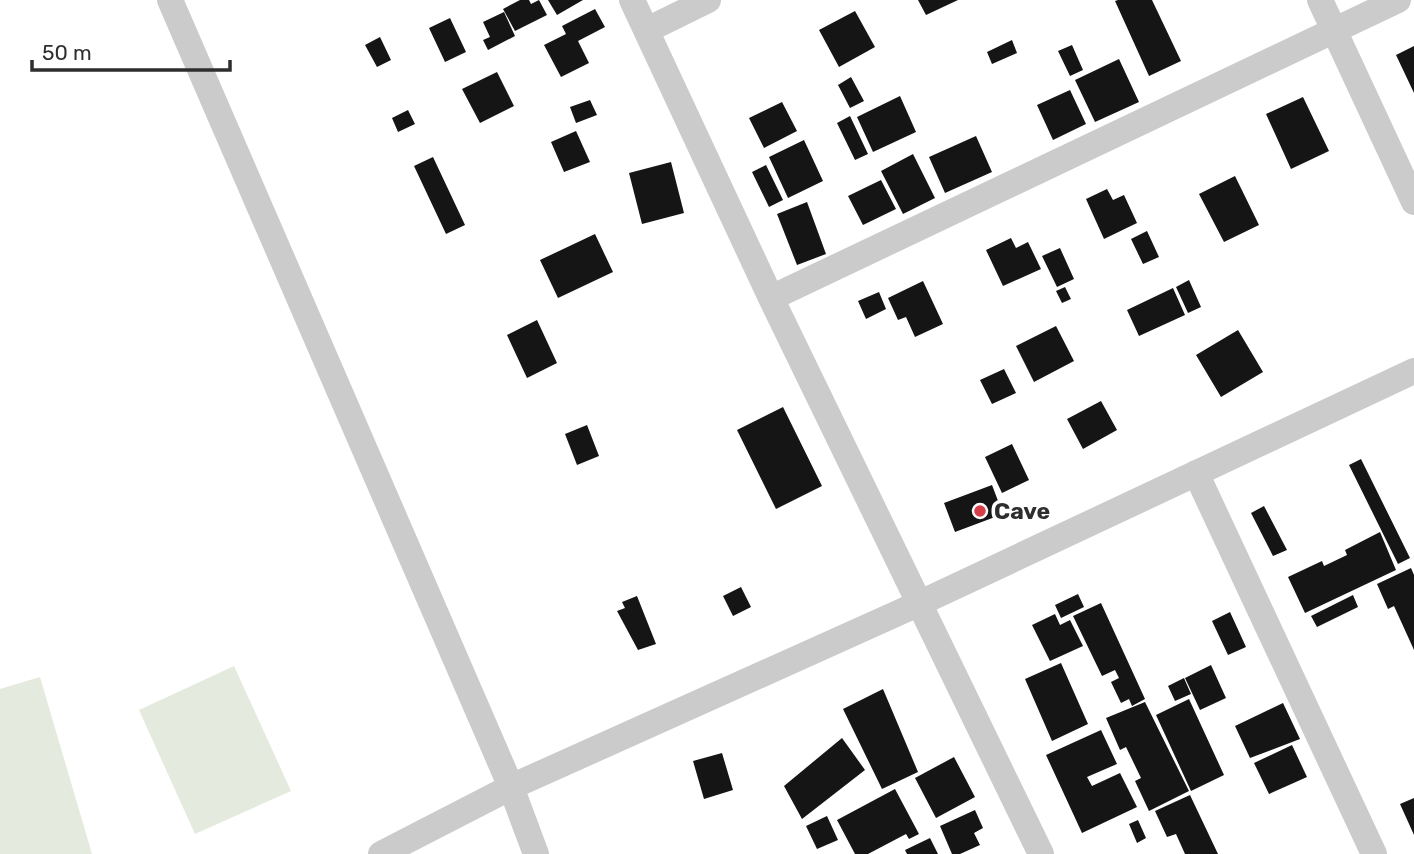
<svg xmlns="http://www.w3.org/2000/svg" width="1414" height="854" viewBox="0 0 1414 854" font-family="Rubik,sans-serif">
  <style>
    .green { fill: #e4eadd }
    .building { fill: #151515 }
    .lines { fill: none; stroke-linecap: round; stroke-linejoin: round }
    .minor { stroke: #cbcbcb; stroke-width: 26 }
    .poi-dot { fill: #d63e49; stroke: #fff; stroke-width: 2.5 }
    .labels { text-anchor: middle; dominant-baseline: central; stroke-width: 7; stroke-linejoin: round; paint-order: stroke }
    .poi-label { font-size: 23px; font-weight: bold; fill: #2e2e2e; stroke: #fff; text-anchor: start }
  </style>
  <rect width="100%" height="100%" fill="#fff"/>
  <path class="green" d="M234,666l57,125 -96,43 -56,-124z
    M40,677l52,177h-92v-165z"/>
  <path class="building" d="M520,0h9l2,4 8,-4 8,15 -32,16 -12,-22z
    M548,0h35l-26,15z
    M918,0h40l-32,15z
    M1118,0h34l29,61 -32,15 -34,-75z
    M595,9l10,18 -27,14 11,22 -28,14 -17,-32 22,-11 -4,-8z
    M855,11l20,36 -36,20 -20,-37z
    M504,12l11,24 -27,14 -5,-10 7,-3 -7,-15z
    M450,18l16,34 -21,10 -16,-34z
    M380,37l11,23 -14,7 -12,-22z
    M1012,40l5,13 -25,11 -5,-12z
    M1072,45l11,25 -13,6 -12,-25z
    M1414,46v47l-18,-38z
    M1119,59l20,43 -44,20 -20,-42z
    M497,72l17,34 -34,17 -18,-34z
    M851,77l13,24 -14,7 -12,-23z
    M1070,90l16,34 -33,16 -16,-35z
    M900,96l16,36 -43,20 -16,-35z
    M1303,97l26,54 -38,18 -25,-55z
    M590,100l7,15 -21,8 -6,-16z
    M782,102l15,29 -33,17 -15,-30z
    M408,110l7,14 -17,8 -6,-14z
    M850,116l18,38 -13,6 -18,-37z
    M576,131l14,31 -26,10 -13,-30z
    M976,136l16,36 -47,21 -16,-36z
    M804,140l19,41 -35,17 -19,-41z
    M913,154l22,44 -32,16 -22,-43z
    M433,157l32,68 -19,9 -32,-68z
    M671,162l13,51 -42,11 -13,-51z
    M766,165l17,35 -14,7 -17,-35z
    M1235,176l24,49 -35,17 -25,-48z
    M881,180l15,29 -33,16 -15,-29z
    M1107,189l6,11 11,-5 13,28 -33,16 -18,-40z
    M807,202l19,52 -29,11 -20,-51z
    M1147,231l12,26 -16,7 -12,-25z
    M595,234l18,38 -55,26 -18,-38z
    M1011,238l5,10 12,-6 13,27 -38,17 -17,-36z
    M1060,248l14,31 -17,8 -15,-31z
    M1189,280l12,27 -13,6 -12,-26z
    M923,281l20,43 -28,13 -9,-20 -8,3 -10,-22z
    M1065,287l6,12 -9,4 -6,-12z
    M1173,288l12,27 -46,21 -12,-26z
    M879,292l7,17 -20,10 -8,-18z
    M537,320l20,43 -30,15 -20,-43z
    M1056,326l18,35 -40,21 -18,-36z
    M1238,330l25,42 -42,25 -25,-42z
    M1004,369l12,24 -24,11 -12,-24z
    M1101,401l16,29 -34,19 -16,-30z
    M783,407l39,79 -46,23 -39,-79z
    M587,425l12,31 -22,9 -12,-31z
    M1012,444l17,36 -27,13 -17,-36z
    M1361,459l49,99 -12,6 -49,-99z
    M992,485l11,29 -48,18 -11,-29z
    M1264,506l23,44 -14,6 -22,-43z
    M1380,532l16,38 -91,43 -17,-36 34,-16 2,5 23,-11 -2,-5z
    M1411,568l3,7v75l-20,-44 -6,3 -11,-25z
    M741,587l10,20 -18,9 -10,-20z
    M1078,594l6,13 -23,11 -6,-13z
    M1353,595l5,12 -41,20 -6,-11z
    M637,596l19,48 -18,6 -21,-39 8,-3 -3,-6z
    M1101,603l44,96 -13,7 -3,-7 -8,4 -10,-21 8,-4 -4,-8 -13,6 -29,-60z
    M1230,612l16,35 -18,8 -16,-34z
    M1055,614l5,11 10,-5 13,26 -33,15 -18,-36z
    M1061,663l27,61 -36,17 -27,-62z
    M1211,665l15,33 -26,12 -15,-32z
    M1184,678l7,16 -16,7 -7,-15z
    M883,689l35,83 -36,17 -39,-80z
    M1189,699l35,76 -33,16 -35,-76z
    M1145,702l44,89 -40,20 -14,-30 6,-3 -15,-31 -6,3 -14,-32z
    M1283,703l17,36 -50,19 -15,-32z
    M1101,730l16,34 -30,13 5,9 28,-13 17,34 -55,26 -36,-78z
    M842,738l23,32 -63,49 -18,-33z
    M1292,745l15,32 -38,17 -15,-31z
    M722,753l11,37 -29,9 -11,-38z
    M954,757l21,40 -39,21 -21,-40z
    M895,789l24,45 -10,5 -3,-5 -38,20h-13l-18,-34z
    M1190,795l28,59h-33l-9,-20 -9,3 -12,-26z
    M1414,798v37l-14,-31z
    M975,810l8,18 -9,5 6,12 -20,9h-8l-12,-28z
    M827,816l11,24 -21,9 -11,-23z
    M1138,820l8,18 -9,5 -8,-19z
    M930,838l8,16h-31l-2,-4z"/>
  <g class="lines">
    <path class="minor" d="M170,0l341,787 25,67
      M632,0l139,298 270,556
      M1320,0l94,202
      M647,30l61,-30
      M771,298l627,-298
      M1196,473l178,381
      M381,854l130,-67 407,-183 496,-233"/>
  </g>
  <circle class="poi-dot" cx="980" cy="511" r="7"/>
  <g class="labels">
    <g class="poi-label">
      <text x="994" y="511">Cave</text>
    </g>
  </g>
  <path d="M32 60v10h198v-10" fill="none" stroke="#2e2e2e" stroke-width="3.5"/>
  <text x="42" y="60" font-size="21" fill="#2e2e2e" stroke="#ffffff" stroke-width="5" paint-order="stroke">50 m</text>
</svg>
